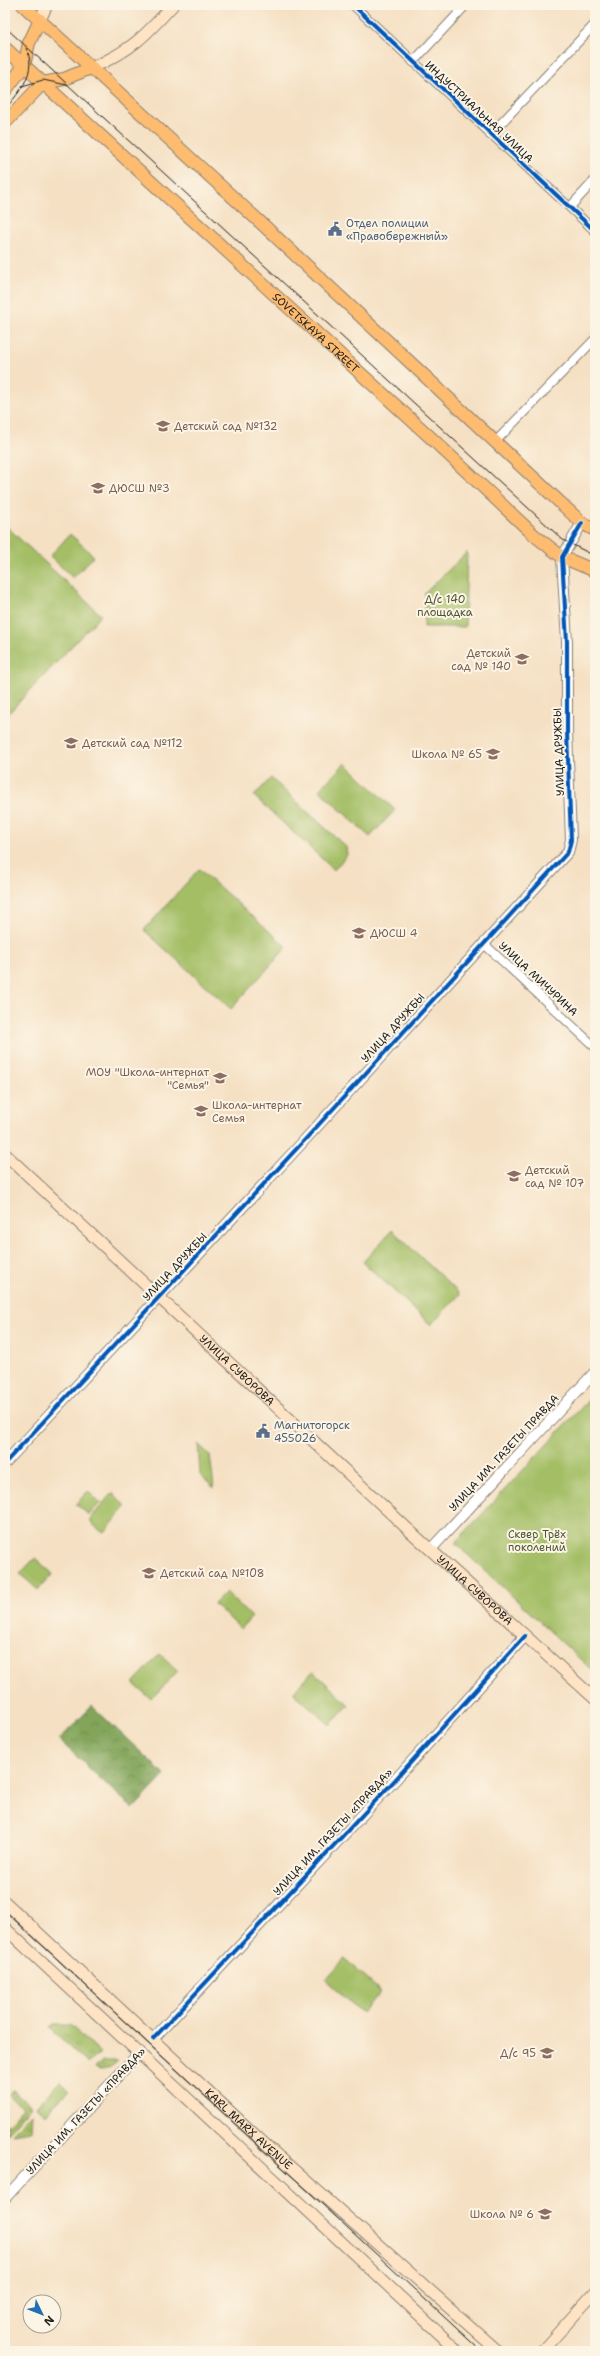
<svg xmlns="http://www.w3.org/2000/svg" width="600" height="2356" viewBox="0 0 600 2356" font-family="'Shantell Sans',sans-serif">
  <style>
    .grass { fill: url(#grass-tufts); stroke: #606d40 }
    .forest { fill: url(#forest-crowns); stroke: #4f603b }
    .park { fill: #a3be65; stroke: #606d40 }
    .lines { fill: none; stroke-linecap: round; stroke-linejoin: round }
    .minor-casing { stroke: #887e70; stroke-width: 10 }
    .tertiary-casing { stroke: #887e70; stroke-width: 12 }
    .secondary-casing { stroke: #887e70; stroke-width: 13 }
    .primary-casing { stroke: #887e70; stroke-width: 14 }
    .minor { stroke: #fff; stroke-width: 8 }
    .tertiary { stroke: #fff; stroke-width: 10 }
    .secondary { stroke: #fee4c5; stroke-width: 11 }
    .primary { stroke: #fdbc6f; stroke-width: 12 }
    .tram { stroke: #1c1c1c; stroke-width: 1 }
    .cycleway-casing { stroke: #fcf5e5; stroke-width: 6 }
    .cycleway { stroke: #0057b8; stroke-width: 4 }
    .labels { text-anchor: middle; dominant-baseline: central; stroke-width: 4; stroke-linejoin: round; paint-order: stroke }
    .street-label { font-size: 11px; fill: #1c1c1c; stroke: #fcf5e5 }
    .service-label { font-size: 11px; fill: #4e5e75; stroke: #fcf5e5; text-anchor: start }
    .education-label { font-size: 11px; fill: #785e54; stroke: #fcf5e5; text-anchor: start }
    .park-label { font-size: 11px; fill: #4b5536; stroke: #fcf5e5 }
  </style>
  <defs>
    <pattern id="grass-tufts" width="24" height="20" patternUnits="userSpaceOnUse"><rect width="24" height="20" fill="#a3be65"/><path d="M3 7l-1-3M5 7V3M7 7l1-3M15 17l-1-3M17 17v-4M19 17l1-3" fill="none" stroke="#849a52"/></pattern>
    <pattern id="forest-crowns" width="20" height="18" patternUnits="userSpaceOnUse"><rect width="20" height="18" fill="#82a55a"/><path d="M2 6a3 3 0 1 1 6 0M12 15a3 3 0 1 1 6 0" fill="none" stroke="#6a864a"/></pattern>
  </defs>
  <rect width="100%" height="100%" fill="#fcf5e5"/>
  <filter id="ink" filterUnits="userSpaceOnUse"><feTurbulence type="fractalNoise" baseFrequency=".025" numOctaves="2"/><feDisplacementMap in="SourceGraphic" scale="8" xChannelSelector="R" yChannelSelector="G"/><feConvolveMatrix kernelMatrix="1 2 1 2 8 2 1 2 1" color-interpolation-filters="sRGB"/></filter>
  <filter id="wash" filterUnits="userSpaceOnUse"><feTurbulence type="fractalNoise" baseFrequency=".012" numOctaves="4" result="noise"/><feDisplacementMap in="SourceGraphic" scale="16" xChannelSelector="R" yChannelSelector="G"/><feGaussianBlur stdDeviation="0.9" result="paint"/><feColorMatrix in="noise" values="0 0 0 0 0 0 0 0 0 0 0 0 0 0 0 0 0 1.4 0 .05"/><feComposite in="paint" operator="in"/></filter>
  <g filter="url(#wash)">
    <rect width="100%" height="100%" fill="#f5e0c3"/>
    <path class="grass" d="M54,2025h16l30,28 -12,11 -38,-36z
      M102,2061h16c-6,6 -15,12 -23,7z
      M60,2081l9,9 -23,24 -9,-8z
      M13,2090l18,16 -25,28 -1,-10 2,1 15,-17 -13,-13z
      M32,2112l-1,19 -19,3z"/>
    <path class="forest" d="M92,1706l73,69 -32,34 -74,-69z"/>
    <path class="park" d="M5,525l96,90 -96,102z
      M70,534l24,22 -21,22 -23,-22z
      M467,552l-2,75h-41l1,-34z
      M345,763l50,47 -25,27 -51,-47z
      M271,778l75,69 1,8 -13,15 -80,-74z
      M199,869l88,78 -56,62 -87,-79z
      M392,1230l68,64 -29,31 -68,-63z
      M595,1393v280l-140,-130z
      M198,1444l12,11 4,33 -14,-13z
      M88,1491l12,12 -11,12 -13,-11z
      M114,1494l11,11v3l-19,23 -4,1 -11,-9v-5l19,-23z
      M35,1558l18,16 -15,16 -18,-16z
      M226,1592l26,25 -11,12 -27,-25z
      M160,1654l18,17 -27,28 -18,-16z
      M313,1671l36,34 -19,20 -37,-33z
      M345,1959l36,33 -19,21 -36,-33z"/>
  </g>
  <g filter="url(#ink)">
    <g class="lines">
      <defs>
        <path id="minor" d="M353,5l242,226
          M413,62l53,-57
          M490,135l105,-111
          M570,207l25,-27
          M496,441l99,-102
          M483,943l112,104"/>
        <path id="tertiary" d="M5,1463l296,-319 267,-292 3,-12 -4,-108v-90l-5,-85 20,-34
          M431,1549l164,-177
          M153,2039l241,-258 131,-145
          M5,2198l135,-146"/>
        <g id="secondary">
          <path d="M40,20l7,-15"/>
          <path d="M91,68c40,-17 54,-32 82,-63"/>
          <path id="s1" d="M5,1154l406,378 184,167"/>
          <path id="s2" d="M5,1902l263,245 230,204"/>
          <path d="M5,1928l453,423"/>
          <path d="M542,2351l53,-59"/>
        </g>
        <g id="primary">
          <path d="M23,5l237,217 322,301 13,7"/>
          <path d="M5,48l38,35 21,-4 27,-11"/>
          <path d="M5,91l19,-25 5,-23 11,-23"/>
          <path id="s3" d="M5,123l38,-40 386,353 105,99 28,22 33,14"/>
        </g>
      </defs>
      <use href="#minor" class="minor-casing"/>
      <use href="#tertiary" class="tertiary-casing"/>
      <use href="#secondary" class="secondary-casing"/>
      <use href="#primary" class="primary-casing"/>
      <use href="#minor" class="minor"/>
      <use href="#tertiary" class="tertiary"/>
      <use href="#secondary" class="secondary"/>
      <use href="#primary" class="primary"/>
      <path class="tram" d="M5,27l558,513 32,16
        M22,86l21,-6 24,5
        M5,109c15,-17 33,-38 21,-61
        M5,1911l476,440"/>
      <defs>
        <path id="cycleway" d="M353,5l242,226
          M5,1463l296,-319 267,-292 3,-12 -4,-108v-90l-5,-85 20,-34
          M153,2039l241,-258 131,-145"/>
      </defs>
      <use href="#cycleway" class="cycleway-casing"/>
      <use href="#cycleway" class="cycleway"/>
    </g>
  </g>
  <defs>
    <symbol id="civic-bare" viewBox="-9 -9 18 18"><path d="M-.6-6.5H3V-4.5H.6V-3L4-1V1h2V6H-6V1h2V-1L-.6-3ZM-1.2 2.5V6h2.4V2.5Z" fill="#5c6f8a" stroke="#fcf5e5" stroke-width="2.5" paint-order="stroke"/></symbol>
    <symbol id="school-bare" viewBox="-9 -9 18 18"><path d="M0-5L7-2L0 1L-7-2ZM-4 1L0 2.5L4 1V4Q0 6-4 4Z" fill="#8d6e63" stroke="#fcf5e5" stroke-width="2.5" paint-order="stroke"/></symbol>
    <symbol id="university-bare" viewBox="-9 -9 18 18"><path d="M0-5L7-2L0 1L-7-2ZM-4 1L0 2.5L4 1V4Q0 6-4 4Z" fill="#8d6e63" stroke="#fcf5e5" stroke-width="2.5" paint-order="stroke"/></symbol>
  </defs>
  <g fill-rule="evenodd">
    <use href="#civic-bare" x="325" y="219" width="20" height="20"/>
    <use href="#school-bare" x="153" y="416" width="20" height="20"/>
    <use href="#school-bare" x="88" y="478" width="20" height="20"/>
    <use href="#school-bare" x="512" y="649" width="20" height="20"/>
    <use href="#school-bare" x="61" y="733" width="20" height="20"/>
    <use href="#school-bare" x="483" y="744" width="20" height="20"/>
    <use href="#university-bare" x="349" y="923" width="20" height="20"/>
    <use href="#school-bare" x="210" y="1068" width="20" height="20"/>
    <use href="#school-bare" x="191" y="1101" width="20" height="20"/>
    <use href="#school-bare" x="504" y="1166" width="20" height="20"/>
    <use href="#civic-bare" x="253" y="1421" width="20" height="20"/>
    <use href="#school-bare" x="139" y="1563" width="20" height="20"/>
    <use href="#school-bare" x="537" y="2043" width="20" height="20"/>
    <use href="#school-bare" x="535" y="2204" width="20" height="20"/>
  </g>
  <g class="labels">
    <g class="street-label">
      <text transform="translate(479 112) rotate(43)">ИНДУСТРИАЛЬНАЯ УЛИЦА</text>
      <text stroke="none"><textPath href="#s3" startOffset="425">SOVETSKAYA STREET</textPath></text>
      <text transform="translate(559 752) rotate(-92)">УЛИЦА ДРУЖБЫ</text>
      <text transform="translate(538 979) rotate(43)">УЛИЦА МИЧУРИНА</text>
      <text transform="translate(393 1028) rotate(-48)">УЛИЦА ДРУЖБЫ</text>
      <text transform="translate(175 1267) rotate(-47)">УЛИЦА ДРУЖБЫ</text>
      <text stroke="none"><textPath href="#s1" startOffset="317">УЛИЦА СУВОРОВА</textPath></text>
      <text transform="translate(504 1453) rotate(-47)">УЛИЦА ИМ. ГАЗЕТЫ ПРАВДА</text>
      <text stroke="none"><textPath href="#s1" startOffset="641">УЛИЦА СУВОРОВА</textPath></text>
      <text transform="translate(333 1832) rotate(-47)">УЛИЦА ИМ. ГАЗЕТЫ «ПРАВДА»</text>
      <text transform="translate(86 2111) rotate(-47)">УЛИЦА ИМ. ГАЗЕТЫ «ПРАВДА»</text>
      <text stroke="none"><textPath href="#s2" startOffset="333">KARL MARX AVENUE</textPath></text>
    </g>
    <g class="service-label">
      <text x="346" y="223">Отдел полиции<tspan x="346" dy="13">«Правобережный»</tspan></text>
      <text x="274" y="1425">Магнитогорск<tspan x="274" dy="13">455026</tspan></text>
    </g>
    <g class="education-label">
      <text x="174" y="426">Детский сад №132</text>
      <text x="109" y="488">ДЮСШ №3</text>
      <text x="511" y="653" text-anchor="end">Детский<tspan x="511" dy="13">сад № 140</tspan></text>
      <text x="82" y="743">Детский сад №112</text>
      <text x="482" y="754" text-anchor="end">Школа № 65</text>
      <text x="370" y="933">ДЮСШ 4</text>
      <text x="209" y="1072" text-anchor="end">МОУ "Школа-интернат<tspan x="209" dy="13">"Семья"</tspan></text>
      <text x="212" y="1105">Школа-интернат<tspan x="212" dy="13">Семья</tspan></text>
      <text x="525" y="1170">Детский<tspan x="525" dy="13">сад № 107</tspan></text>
      <text x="160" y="1573">Детский сад №108</text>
      <text x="536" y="2053" text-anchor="end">Д/с 95</text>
      <text x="534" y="2214" text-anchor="end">Школа № 6</text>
    </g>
    <g class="park-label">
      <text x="445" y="599">Д/с 140<tspan x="445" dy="13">площадка</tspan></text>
      <text x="537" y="1534">Сквер Трёх<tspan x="537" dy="13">поколений</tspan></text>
    </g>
  </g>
  <rect width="600" height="2356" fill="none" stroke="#fcf5e5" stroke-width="20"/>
  <g transform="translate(42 2314) rotate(133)"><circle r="19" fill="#fcf5e5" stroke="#a29e95"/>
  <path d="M0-3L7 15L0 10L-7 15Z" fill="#1f6fb2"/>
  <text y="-6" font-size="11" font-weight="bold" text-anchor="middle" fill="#1c1c1c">N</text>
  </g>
</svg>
